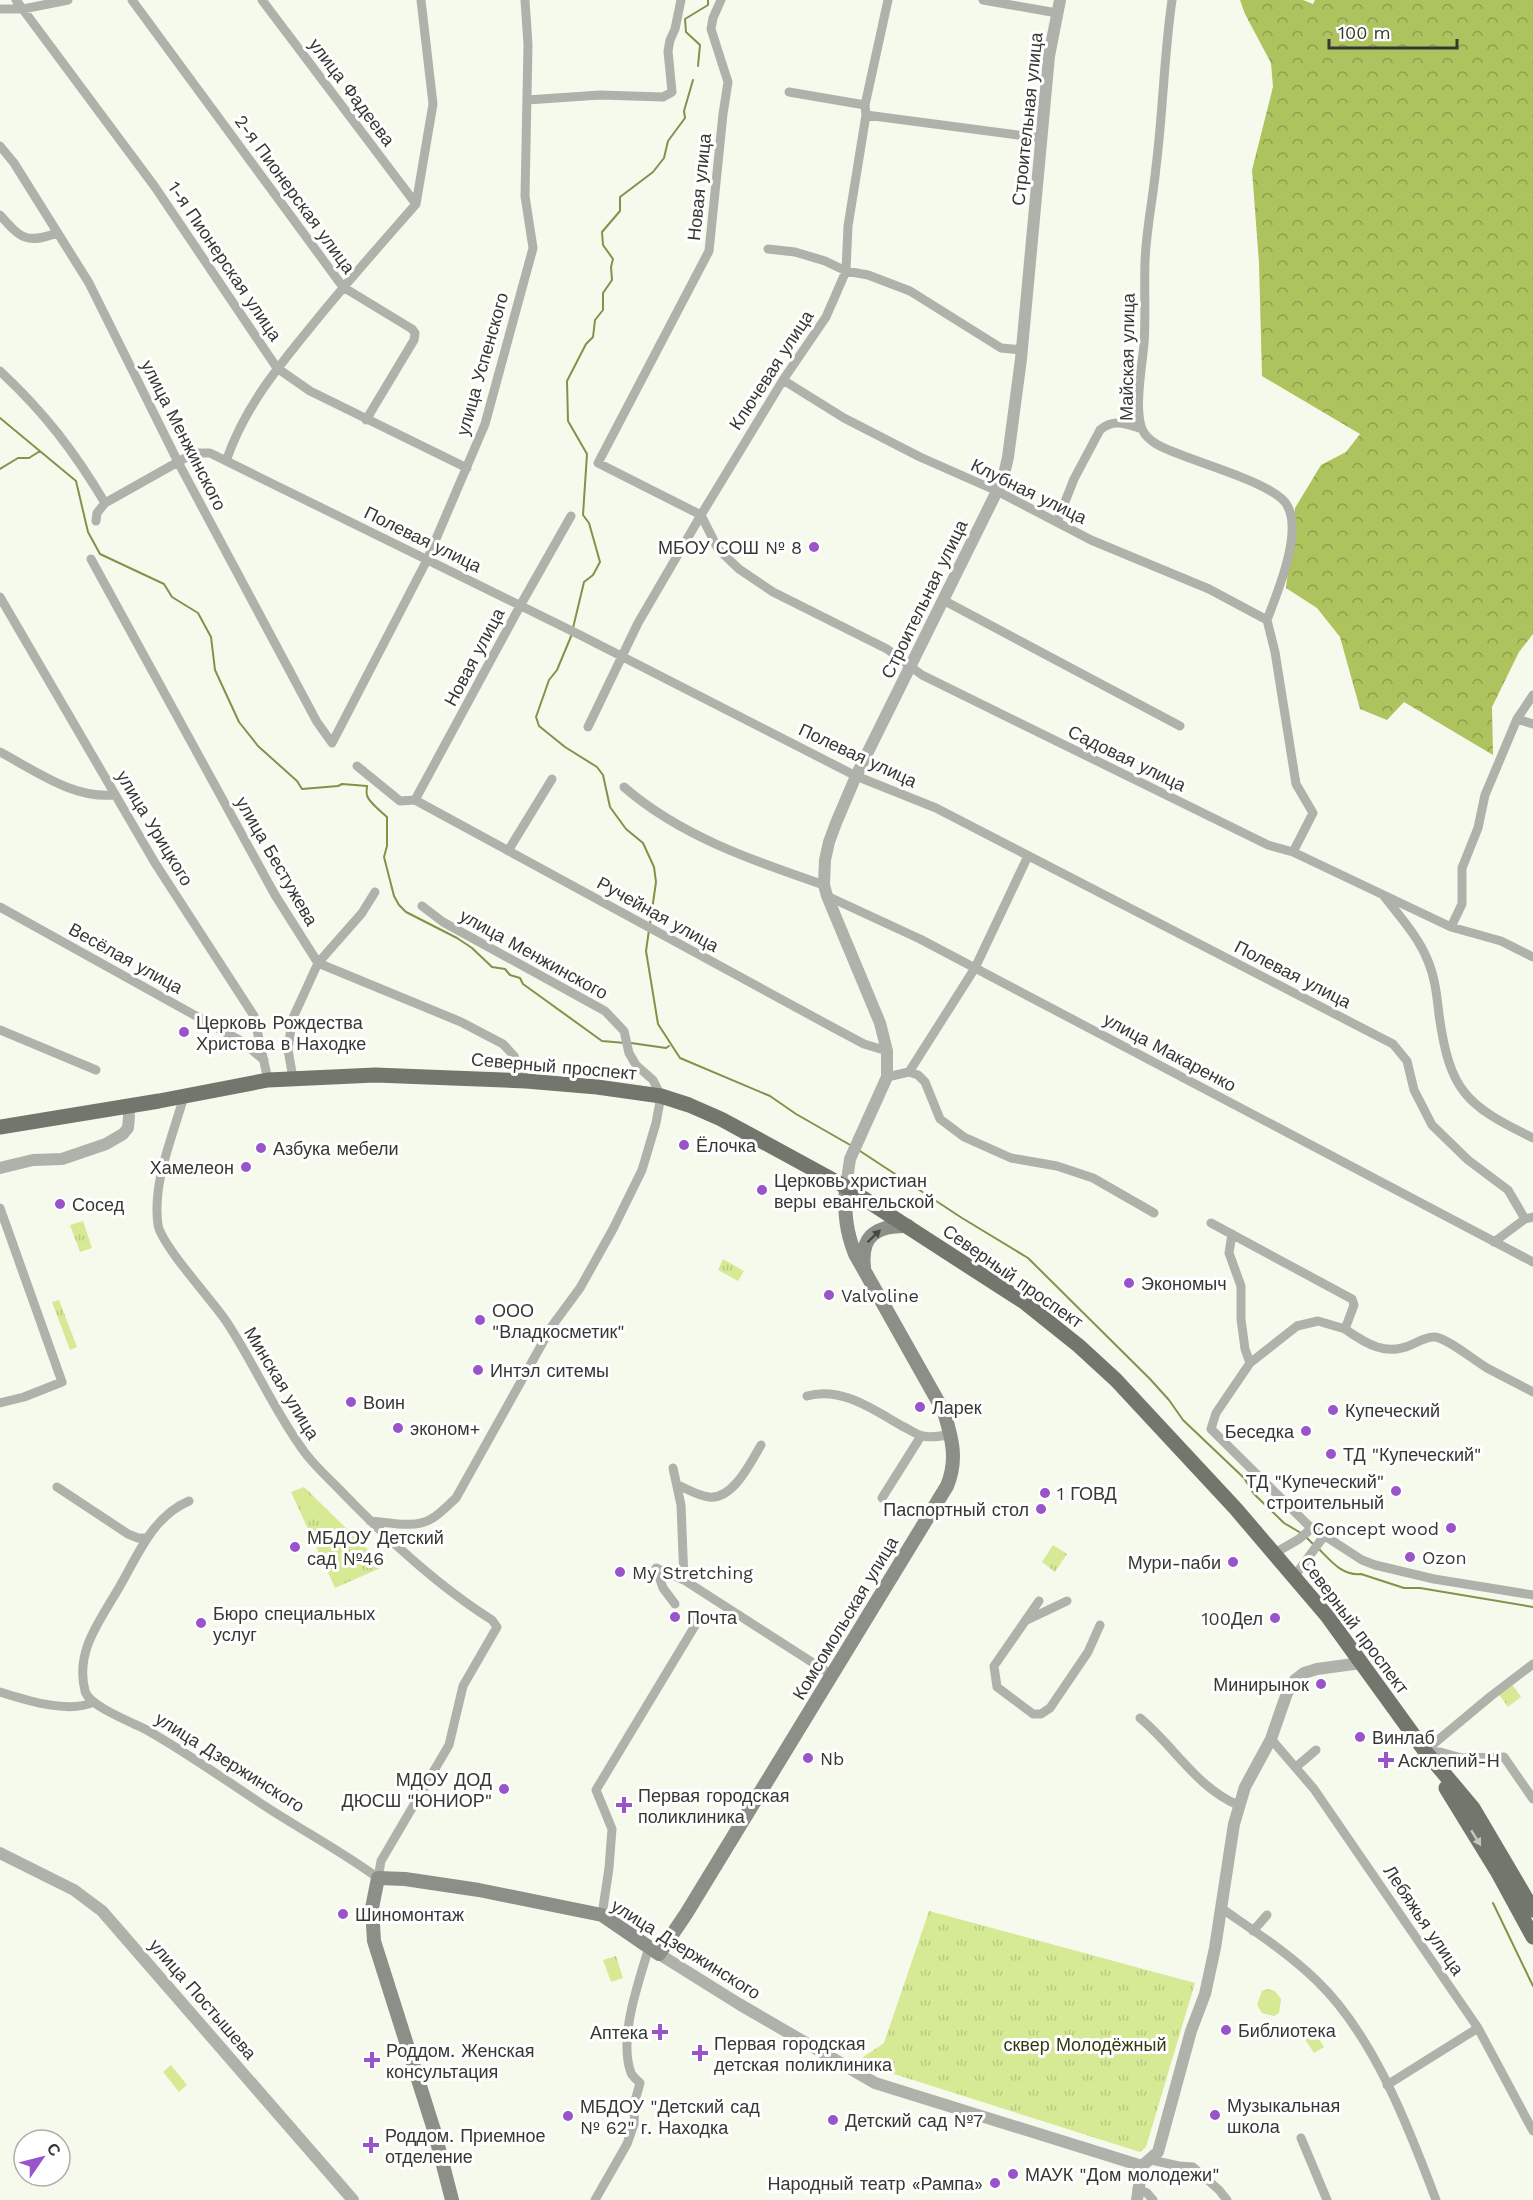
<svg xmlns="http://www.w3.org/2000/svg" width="1533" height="2200" viewBox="0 0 1533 2200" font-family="'Work Sans',sans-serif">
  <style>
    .grass { fill: url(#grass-tufts) }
    .forest { fill: url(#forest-crowns) }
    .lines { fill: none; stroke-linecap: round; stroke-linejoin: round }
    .stream { stroke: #829249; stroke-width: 2 }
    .minor { stroke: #afb1ab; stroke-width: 9 }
    .tertiary { stroke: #afb1ab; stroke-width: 12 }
    .secondary { stroke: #8c8f87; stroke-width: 14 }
    .primary { stroke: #73766c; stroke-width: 15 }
    .oneway { fill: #474944 }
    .oneway2 { fill: #c7c8c4 }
    .poi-dot { fill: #9854c8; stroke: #fff; stroke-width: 2 }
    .labels { text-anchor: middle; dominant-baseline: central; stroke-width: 6; stroke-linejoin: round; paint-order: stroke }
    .street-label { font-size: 18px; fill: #363833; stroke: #fff }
    .poi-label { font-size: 18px; fill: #363833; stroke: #fff; text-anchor: start }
    .park-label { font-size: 18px; fill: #313a0f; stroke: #fff }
  </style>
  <defs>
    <pattern id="grass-tufts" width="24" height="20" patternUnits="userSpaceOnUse" patternTransform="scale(1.5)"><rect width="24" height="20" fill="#d6ea95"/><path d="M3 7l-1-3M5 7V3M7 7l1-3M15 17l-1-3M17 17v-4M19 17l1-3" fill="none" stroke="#b8c981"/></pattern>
    <pattern id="forest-crowns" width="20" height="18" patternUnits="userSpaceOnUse" patternTransform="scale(1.5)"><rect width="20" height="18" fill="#adc35e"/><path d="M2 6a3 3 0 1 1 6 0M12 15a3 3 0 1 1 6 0" fill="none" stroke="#8e9f4e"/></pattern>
  </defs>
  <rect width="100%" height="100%" fill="#f6faed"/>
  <path class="grass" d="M83,1221l9,27 -12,4 -10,-27z
    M723,1259l21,12 -6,10 -20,-11z
    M59,1300l18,47 -7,3 -18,-48z
    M304,1487l81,79 -50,22 -44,-96z
    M1053,1545l14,9 -12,18 -13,-10z
    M1511,1683l10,14 -13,10 -10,-14z
    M929,1911l266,72 -49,164 -6,5 -284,-90 28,-19z
    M616,1956l7,22 -12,4 -8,-22z
    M1268,1989l7,2 6,8 -2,14 -5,3 -12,-3 -5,-8 5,-14z
    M1313,2029l11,18 -10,6 -11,-17z
    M171,2065l16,20 -8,7 -16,-20z"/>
  <path class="forest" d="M1240,0h63l10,4 2,-4h218v634l-14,18 -27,55 1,48 -89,-53 -17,18 -27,-11 -20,-72 -23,-29 -31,-20 9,-80 26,-43 25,-13 14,-18 -98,-58 -3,-113 -7,-93 21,-83 -2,-24 -26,-49z"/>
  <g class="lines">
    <path class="stream" d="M698,66l2,-21 -14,-13 -1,-13 23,-14v-5
      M0,418l76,63 12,51 12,22 64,30 8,13 26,16 13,24 4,33 24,52 19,24 39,35 5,8 36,-3 4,-2 25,2c0,3 -1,6 0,9 1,7 14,16 20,22v29l-3,11 10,39 5,9 7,7 51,26 15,10 20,19 13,2 5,6 10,3 3,6 79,57 23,2
      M0,469l18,-11h11l11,-7
      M573,628l11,-46 9,-7 7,-13 -11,-39 -6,-8 4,-61 -19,-33 -1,-40 19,-37 7,-7 2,-17 8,-10v-17l9,-13 -1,-13 2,-8 -10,-14 -1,-13 18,-21v-14l33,-25 11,-14 4,-17 17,-23 -1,-7 9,-31
      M572,634l-15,36 -8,10 -13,37 3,9 26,21 32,20 6,8 7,32 16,22 17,14 11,24 2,15 -6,42
      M649,930l-3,21 12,73 22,34 90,38 26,18 56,32
      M631,1043l35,5 3,-2
      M860,1151l102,67 66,40 122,121 19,21 14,20 61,58 10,16 30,29 17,10
      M1305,1536l9,9
      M1318,1548c12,12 24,28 43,26l43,14h16l113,19
      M1493,1903l40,83"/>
    <path class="minor" d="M16,0l139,187 122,181 33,23 157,77
      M132,0l211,287 69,42 3,4 -1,7 -48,80
      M262,0l154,204
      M721,0l-8,18 -2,11 17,53 -5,32 -14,137 -111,212 103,52 17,34 21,20 34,23 114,57 35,26 346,170 25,7 158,75 50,14 32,16
      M983,0l74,13
      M1172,0c-8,55 -9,112 -16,167 -3,32 -10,63 -11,95 -1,27 1,54 -1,82 -2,22 -10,65 -2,85 6,14 24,20 37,25 27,11 83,27 103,45 26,23 -5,94 -15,121
      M0,9h23l45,-9
      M789,92l76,13
      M527,100l73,-5 63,2 9,-5 -4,-41 2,-11 5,-11 6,-29
      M866,115l175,23
      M0,146l14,17 75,120 89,179 139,260 15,21 95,-183 58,-136 48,-176 -8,-52 3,-151 -3,-45
      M416,204l17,-100 -12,-104
      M0,215c21,24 27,29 57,18
      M768,249l27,3 30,9 21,10 22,4 42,16 91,57 21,2
      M0,371c44,41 74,80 105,132l-8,10 -1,8
      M783,380l61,38 76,39 77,34 94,49 118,49 58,31
      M226,461c19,-55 52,-94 88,-138 33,-41 68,-80 102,-119
      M105,503l89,-50h16l370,182 276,141 80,32 457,236 14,17 7,29 18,35 36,35 40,30 17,29
      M1057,522l17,-43 26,-49c14,-12 26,-6 42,-1
      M91,559l184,336 43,68 143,59 42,22 11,12 12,25
      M0,597l155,266 99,153 14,64
      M943,600l237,126
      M1267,620l8,32 21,132 17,29 -20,39
      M1517,719l16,5
      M588,727l50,-104 63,-108 82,-135 43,-63 20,-46 2,-45 18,-111 -1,-10 23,-105
      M0,752c36,19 73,47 115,43
      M357,766l43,35 15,-1
      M624,787c56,49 130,74 200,98
      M415,800l419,228 30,16 23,7
      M415,800l105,-194 51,-90
      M508,851l44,-72
      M827,896l93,43 613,323
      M1384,896c16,21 34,40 44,65 7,17 9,35 11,54 11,76 26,90 94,123
      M0,907l241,134 23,19
      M1451,927l11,-23v-36l16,-40 7,-33 32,-76 16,-24
      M0,1030l96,40
      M909,1072l66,-104 53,-112
      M887,1077l22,-5 9,3 7,7 15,37 24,18 47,21 46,8 36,12 61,35
      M293,1078l-5,-28 4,-30 26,-57 44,-50 13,-21
      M184,1096c-11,40 -32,86 -26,129 4,21 54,75 68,96 28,42 47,88 77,129 9,13 22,25 34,37 45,47 99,98 155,133l5,7 -34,59 -14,59 -68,116 -3,17c-34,-25 -71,-45 -107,-68 -42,-27 -83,-57 -126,-81 -14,-7 -56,-23 -60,-38 -10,-39 14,-69 32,-100 20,-33 34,-74 72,-90
      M0,1208l62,174 -38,15 -24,6
      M1211,1223l141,76 2,6 -9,24c21,15 42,28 68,15 6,-3 15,-8 22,-7 12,1 40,24 52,31 15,8 31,16 46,24
      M1232,1234l-3,19 12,33v33l4,30 5,14
      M1494,1242l31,-23 8,-2
      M1345,1329l-27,-8 -21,5 -47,37 -34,50 -5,16 97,96 54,35 13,5 59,14 99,16
      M807,1396c34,-10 67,14 95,30 7,3 14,9 21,10 10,2 19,0 28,-2
      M673,1468l8,37 3,75
      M678,1485c9,4 21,11 31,12 24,3 42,-35 52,-52
      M57,1487l71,47 10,4h9
      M882,1498l39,-62
      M370,1521c18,1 45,8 61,-2 9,-5 17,-14 25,-21l96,-172 28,-38 33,-59 29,-59 14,-47 5,-27 -8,-16 -17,-15 -7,-12 -5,-22 -19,-20 -162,-89 -21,-16
      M1275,1553l24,-14 13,-11
      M1294,1577l30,-41
      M1039,1601l-45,65 3,21 36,27h8l9,-6 38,-56 12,-27
      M675,1604l-12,-16 -7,-20 28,12 148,95
      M1027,1620l40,-19
      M0,1692c26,8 68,22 94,10
      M1140,1718c34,28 57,70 98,87
      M1271,1739l43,50 164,239 55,103
      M1425,1751l66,-55 42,-32
      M1425,1751l15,1 22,6 42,-1 29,42
      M1296,1767l20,-17
      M1221,1908c33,23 66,44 95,72 57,54 93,148 120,220
      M602,1915l7,-47 3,-39 -16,-39 100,-166 -3,-6
      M1253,1931l14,-16
      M1387,2085l91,-57
      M1301,2138l26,62
      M1151,2160l28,6 14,1 26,23 8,10
      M1137,2189l10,4 6,7
      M595,2200l32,-56 7,-20 1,-23 5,-18c-3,-3 -7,-6 -9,-10 -13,-36 8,-91 18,-126"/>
    <path class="tertiary" d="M0,1168l33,-8 29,-1 44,-15 17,-10 5,-6 1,-11 -1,-11
      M846,1187l4,-28 37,-82v-26l-7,-28 -53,-127 -3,-11 1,-25 4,-18 7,-19 20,-47 147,-297 5,-22 13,-98 28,-303 11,-56
      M0,1853l74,37 28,21 251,289
      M659,1954l80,50 136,79 267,83
      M1142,2166l16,-14 33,-121 14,-37 10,-46 19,-124 11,-37 26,-48 16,-46 8,-13 9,-7 13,-4 44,-6
      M1137,2200l5,-34"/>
    <path class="secondary" d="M864,1267c-4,-33 15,-42 44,-41
      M452,2200l-18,-70 -60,-189 -2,-33 6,-30 27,1 74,11 123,25 57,39 27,-40 261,-428c11,-26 5,-48 -3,-74l-89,-158c-9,-23 -11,-42 -9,-67"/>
    <path class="primary" d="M0,1127l159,-26 109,-21 107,-5 151,6 71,6 64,9 28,9 32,14 125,68 150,97 28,18 55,44 37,34 120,129 92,108 97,134 48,57 60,102
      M1446,1788l51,83 36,66"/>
  </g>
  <defs><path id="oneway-solid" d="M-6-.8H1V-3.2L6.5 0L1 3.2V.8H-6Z" transform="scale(1.5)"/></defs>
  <use class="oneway" href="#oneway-solid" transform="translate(874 1236) rotate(-44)"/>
  <use class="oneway2" href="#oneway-solid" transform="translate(1476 1838) rotate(58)"/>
  <g class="poi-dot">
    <circle cx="814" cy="547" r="6"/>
    <circle cx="184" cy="1032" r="6"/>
    <circle cx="684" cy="1145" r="6"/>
    <circle cx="261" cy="1148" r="6"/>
    <circle cx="246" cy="1167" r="6"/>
    <circle cx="762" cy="1190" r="6"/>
    <circle cx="60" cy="1204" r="6"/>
    <circle cx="1129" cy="1283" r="6"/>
    <circle cx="829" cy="1295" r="6"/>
    <circle cx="480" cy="1320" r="6"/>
    <circle cx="478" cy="1370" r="6"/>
    <circle cx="351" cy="1402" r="6"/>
    <circle cx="920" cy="1407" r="6"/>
    <circle cx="1333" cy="1410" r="6"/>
    <circle cx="398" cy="1428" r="6"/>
    <circle cx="1306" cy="1431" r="6"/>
    <circle cx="1331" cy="1454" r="6"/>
    <circle cx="1396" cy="1491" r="6"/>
    <circle cx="1045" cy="1493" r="6"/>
    <circle cx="1041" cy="1509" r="6"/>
    <circle cx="1451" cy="1528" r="6"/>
    <circle cx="295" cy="1547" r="6"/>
    <circle cx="1410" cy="1557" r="6"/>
    <circle cx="1233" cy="1562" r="6"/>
    <circle cx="620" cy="1572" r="6"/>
    <circle cx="675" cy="1617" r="6"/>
    <circle cx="1275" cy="1618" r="6"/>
    <circle cx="201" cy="1623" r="6"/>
    <circle cx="1321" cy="1684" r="6"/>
    <circle cx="1360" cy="1737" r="6"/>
    <circle cx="808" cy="1758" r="6"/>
    <path d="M1383 1751h6v6h6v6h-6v6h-6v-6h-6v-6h6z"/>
    <circle cx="504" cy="1789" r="6"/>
    <path d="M621 1796h6v6h6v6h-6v6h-6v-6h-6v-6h6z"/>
    <circle cx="343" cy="1914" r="6"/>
    <circle cx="1226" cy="2030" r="6"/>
    <path d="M657 2023h6v6h6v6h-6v6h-6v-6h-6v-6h6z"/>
    <path d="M697 2044h6v6h6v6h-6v6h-6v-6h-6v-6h6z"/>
    <path d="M369 2051h6v6h6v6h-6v6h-6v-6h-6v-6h6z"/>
    <circle cx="1215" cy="2115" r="6"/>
    <circle cx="568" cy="2116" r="6"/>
    <circle cx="833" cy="2120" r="6"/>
    <path d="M368 2136h6v6h6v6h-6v6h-6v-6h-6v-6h6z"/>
    <circle cx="1013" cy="2174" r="6"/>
    <circle cx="995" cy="2183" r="6"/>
  </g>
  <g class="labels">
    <g class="street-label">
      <text transform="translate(352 92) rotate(53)">улица Фадеева</text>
      <text transform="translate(1027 119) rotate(-84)">Строительная улица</text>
      <text transform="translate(699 187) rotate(-84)">Новая улица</text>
      <text transform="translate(295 194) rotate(54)">2-я Пионерская улица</text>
      <text transform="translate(225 261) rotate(56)">1-я Пионерская улица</text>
      <text transform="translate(1127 357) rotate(-89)">Майская улица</text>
      <text transform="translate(482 364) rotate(-74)">улица Успенского</text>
      <text transform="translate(771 370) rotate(-57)">Ключевая улица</text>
      <text transform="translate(184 435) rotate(63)">улица Менжинского</text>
      <text transform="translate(1029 491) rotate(26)">Клубная улица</text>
      <text transform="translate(423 539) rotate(26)">Полевая улица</text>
      <text transform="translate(924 599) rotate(-64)">Строительная улица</text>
      <text transform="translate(474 657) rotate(-62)">Новая улица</text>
      <text transform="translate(858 755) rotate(25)">Полевая улица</text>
      <text transform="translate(1127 758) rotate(26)">Садовая улица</text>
      <text transform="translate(155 828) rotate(59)">улица Урицкого</text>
      <text transform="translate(277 861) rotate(60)">улица Бестужева</text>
      <text transform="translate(658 914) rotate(29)">Ручейная улица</text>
      <text transform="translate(534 954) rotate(29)">улица Менжинского</text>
      <text transform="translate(126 958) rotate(29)">Весёлая улица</text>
      <text transform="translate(1293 974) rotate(27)">Полевая улица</text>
      <text transform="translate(1170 1052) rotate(28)">улица Макаренко</text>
      <text transform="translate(554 1066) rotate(5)">Северный проспект</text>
      <text transform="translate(1013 1276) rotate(35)">Северный проспект</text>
      <text transform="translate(282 1383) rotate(59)">Минская улица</text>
      <text transform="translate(845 1618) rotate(-59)">Комсомольская улица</text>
      <text transform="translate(1355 1625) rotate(53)">Северный проспект</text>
      <text transform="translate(230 1762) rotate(32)">улица Дзержинского</text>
      <text transform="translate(1424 1920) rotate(56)">Лебяжья улица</text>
      <text transform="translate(686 1949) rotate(32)">улица Дзержинского</text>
      <text transform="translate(203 1999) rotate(49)">улица Постышева</text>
    </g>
    <g class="poi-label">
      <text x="802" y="547" text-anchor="end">МБОУ СОШ № 8</text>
      <text x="196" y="1022">Церковь Рождества<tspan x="196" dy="21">Христова в Находке</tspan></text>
      <text x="696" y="1145">Ёлочка</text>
      <text x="273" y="1148">Азбука мебели</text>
      <text x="234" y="1167" text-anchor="end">Хамелеон</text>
      <text x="774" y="1180">Церковь христиан<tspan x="774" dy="21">веры евангельской</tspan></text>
      <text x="72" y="1204">Сосед</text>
      <text x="1141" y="1283">Экономыч</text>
      <text x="841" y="1295">Valvoline</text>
      <text x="492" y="1310">ООО<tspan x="492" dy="21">"Владкосметик"</tspan></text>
      <text x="490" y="1370">Интэл ситемы</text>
      <text x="363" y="1402">Воин</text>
      <text x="932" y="1407">Ларек</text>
      <text x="1345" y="1410">Купеческий</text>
      <text x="410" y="1428">эконом+</text>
      <text x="1294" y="1431" text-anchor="end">Беседка</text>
      <text x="1343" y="1454">ТД "Купеческий"</text>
      <text x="1384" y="1481" text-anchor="end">ТД "Купеческий"<tspan x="1384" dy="21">строительный</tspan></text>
      <text x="1057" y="1493">1 ГОВД</text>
      <text x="1029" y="1509" text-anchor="end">Паспортный стол</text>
      <text x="1439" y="1528" text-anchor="end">Concept wood</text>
      <text x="307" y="1537">МБДОУ Детский<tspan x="307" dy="21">сад №46</tspan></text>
      <text x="1422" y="1557">Ozon</text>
      <text x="1221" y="1562" text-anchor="end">Мури-паби</text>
      <text x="632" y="1572">My Stretching</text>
      <text x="213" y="1613">Бюро специальных<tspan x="213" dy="21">услуг</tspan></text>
      <text x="687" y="1617">Почта</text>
      <text x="1263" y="1618" text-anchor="end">100Дел</text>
      <text x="1309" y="1684" text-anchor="end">Минирынок</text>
      <text x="1372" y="1737">Винлаб</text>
      <text x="820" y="1758">Nb</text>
      <text x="1398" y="1760">Асклепий-Н</text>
      <text x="492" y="1779" text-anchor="end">МДОУ ДОД<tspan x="492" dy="21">ДЮСШ "ЮНИОР"</tspan></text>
      <text x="638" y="1795">Первая городская<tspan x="638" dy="21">поликлиника</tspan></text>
      <text x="355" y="1914">Шиномонтаж</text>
      <text x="1238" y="2030">Библиотека</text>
      <text x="648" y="2032" text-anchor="end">Аптека</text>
      <text x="714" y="2043">Первая городская<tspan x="714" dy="21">детская поликлиника</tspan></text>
      <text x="386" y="2050">Роддом. Женская<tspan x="386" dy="21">консультация</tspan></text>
      <text x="1227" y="2105">Музыкальная<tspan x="1227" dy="21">школа</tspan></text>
      <text x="580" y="2106">МБДОУ "Детский сад<tspan x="580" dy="21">№ 62" г. Находка</tspan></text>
      <text x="845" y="2120">Детский сад №7</text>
      <text x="385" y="2135">Роддом. Приемное<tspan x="385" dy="21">отделение</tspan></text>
      <text x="1025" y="2174">МАУК "Дом молодежи"</text>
      <text x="983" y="2183" text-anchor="end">Народный театр «Рампа»</text>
    </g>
    <g class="park-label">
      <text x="1085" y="2044">сквер Молодёжный</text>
    </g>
  </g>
  <g transform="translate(42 2158) rotate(55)"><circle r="28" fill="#ffffff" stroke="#afafad" stroke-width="1.5"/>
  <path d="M0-4.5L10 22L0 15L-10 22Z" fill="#9854c8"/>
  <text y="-9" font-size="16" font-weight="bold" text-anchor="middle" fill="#363833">С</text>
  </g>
  <path d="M1329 39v9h128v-9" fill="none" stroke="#363833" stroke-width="3"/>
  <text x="1338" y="39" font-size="18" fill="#363833" stroke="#ffffff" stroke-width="4.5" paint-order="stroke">100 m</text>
</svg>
